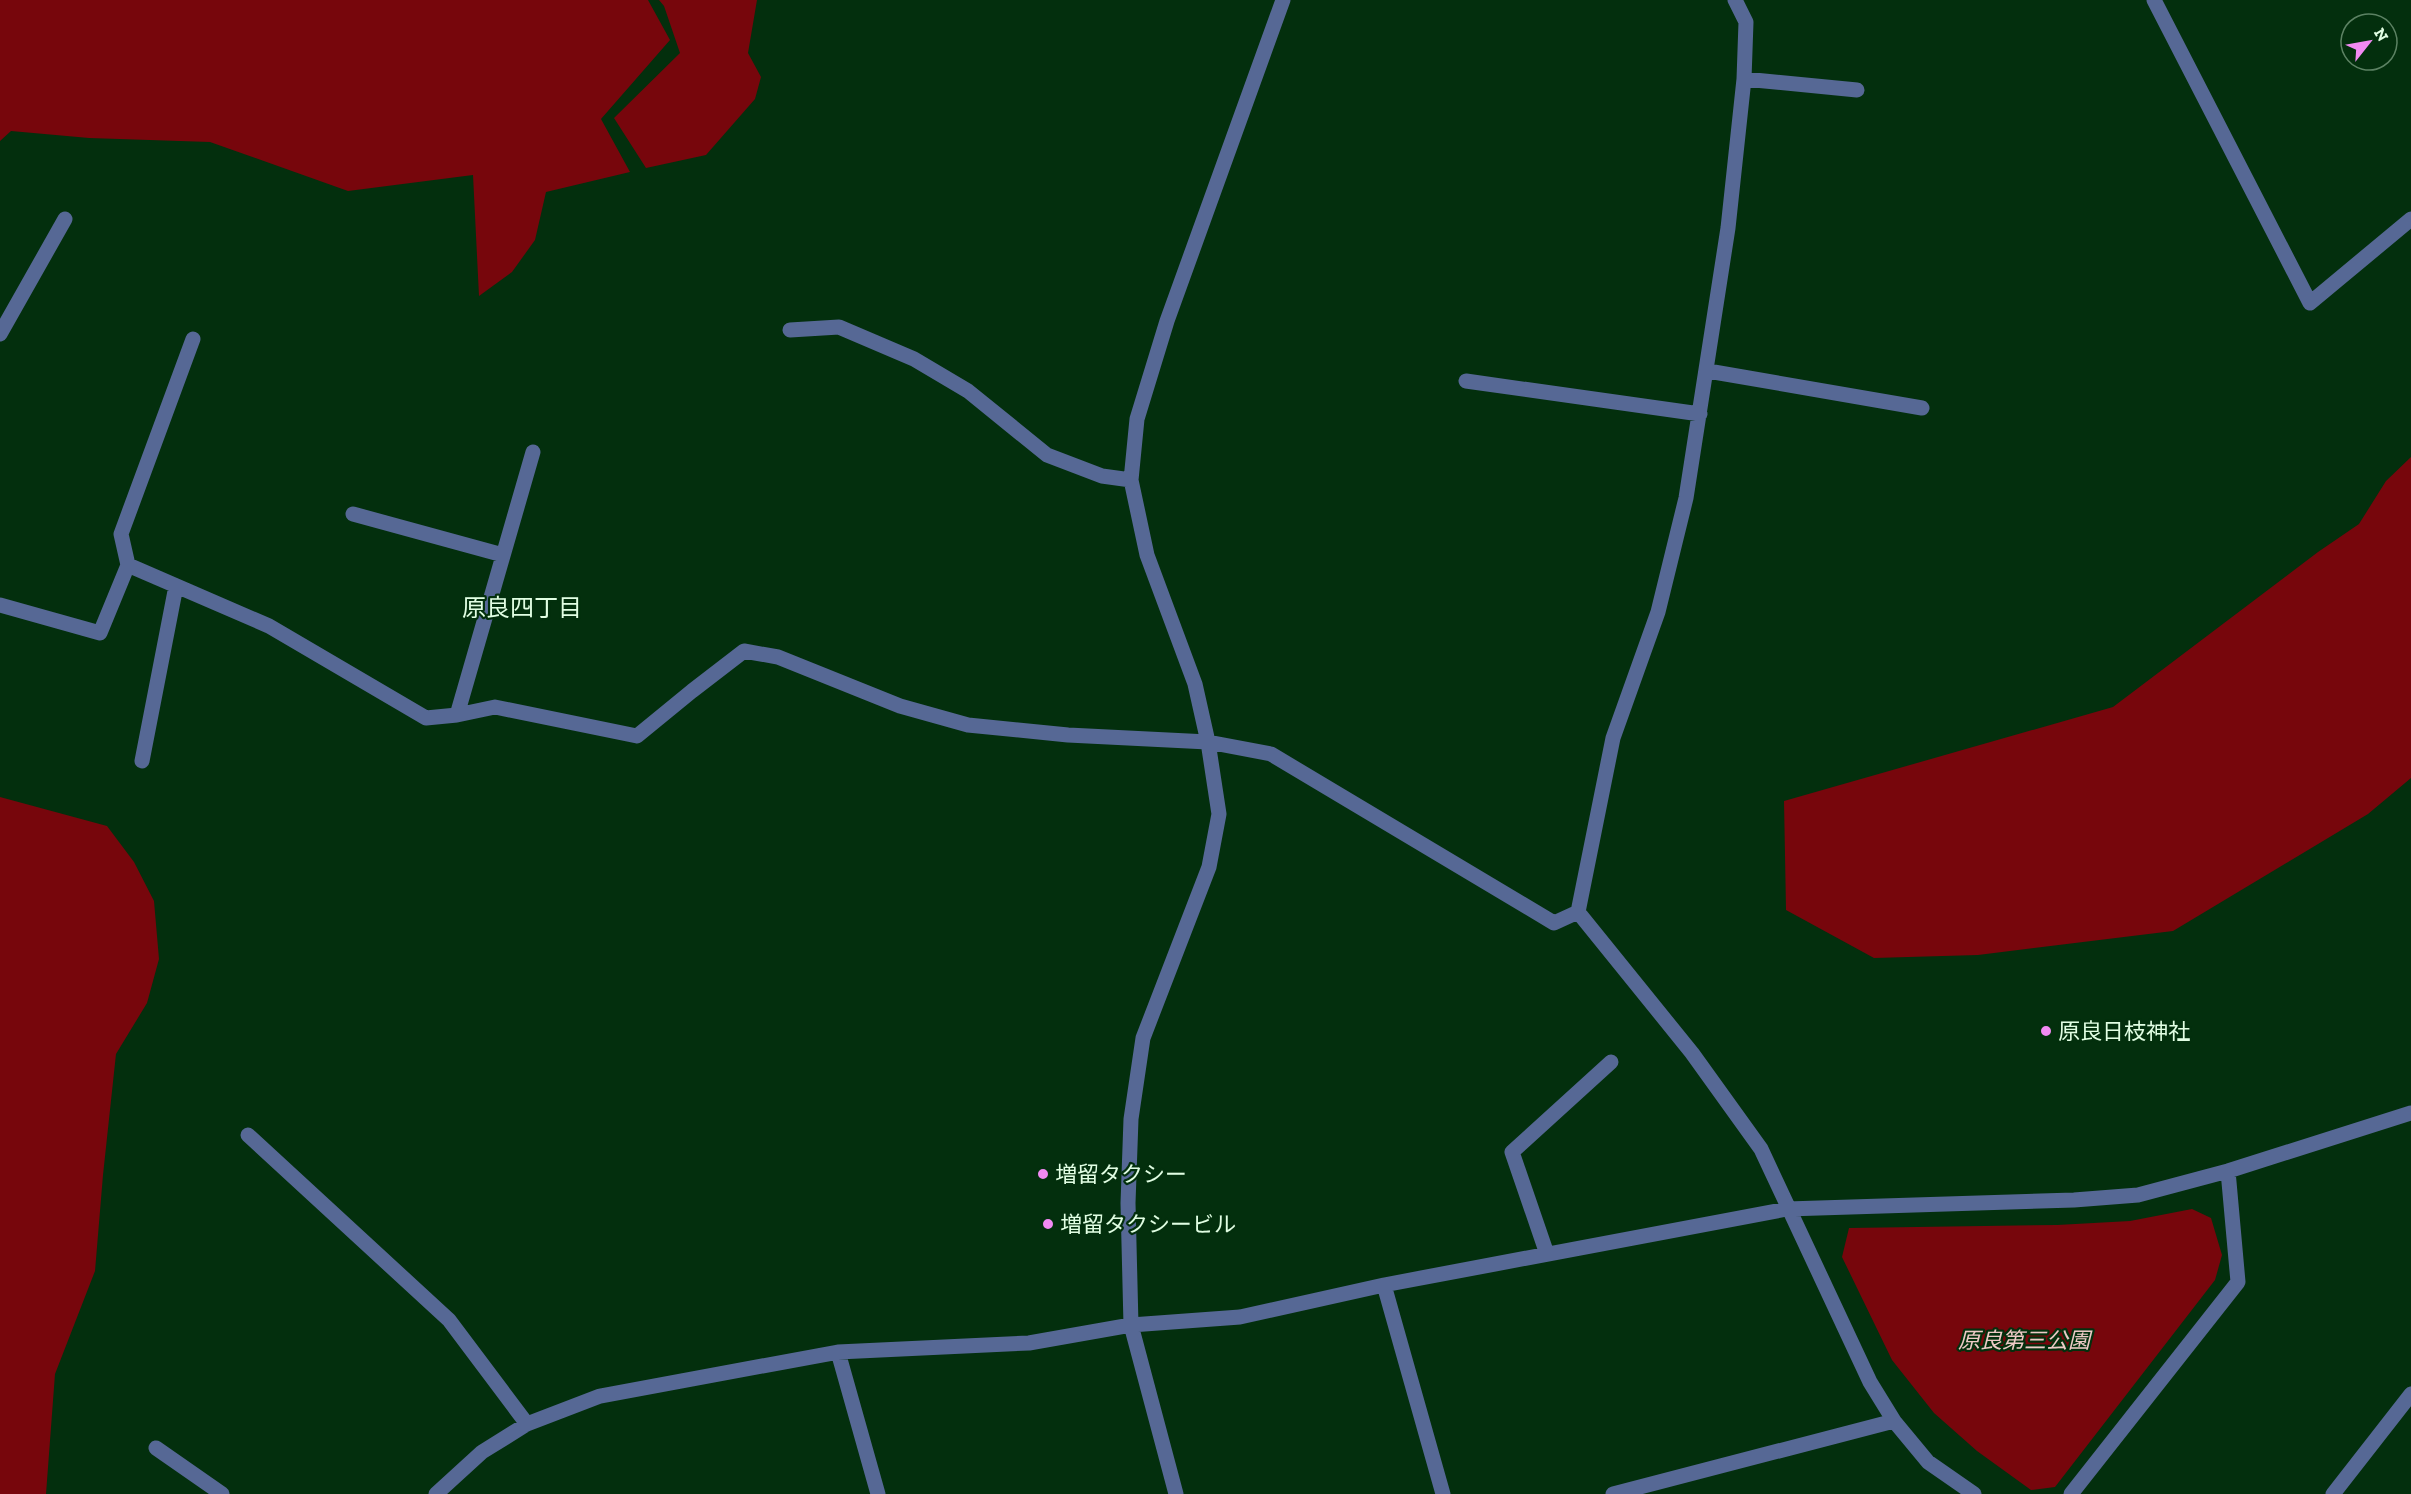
<svg xmlns="http://www.w3.org/2000/svg" width="2411" height="1494" viewBox="0 0 2411 1494" font-family="'Zilla Slab','Noto Sans JP',serif">
  <style>
    .green { fill: #77060c }
    .lines { fill: none; stroke-linecap: round; stroke-linejoin: round }
    .minor { stroke: #566895; stroke-width: 15 }
    .poi-dot { fill: #f28af3; stroke: #032f0d; stroke-width: 2 }
    .labels { text-anchor: middle; dominant-baseline: central; stroke-width: 4.5; stroke-linejoin: round; paint-order: stroke }
    .poi-label { font-size: 22px; fill: #e1fee3; stroke: #032f0d; text-anchor: start }
    .park-label { font-size: 22px; font-style: italic; fill: #edcac6; stroke: #032f0d }
    .neighbourhood-label { font-size: 24px; fill: #e1fee3; stroke: #032f0d }
  </style>
  <rect width="100%" height="100%" fill="#032f0d"/>
  <path class="green" d="M0,0h648l22,40 -69,79 29,53 -84,20 -11,48 -23,32 -33,24 -6,-121 -125,16 -138,-49 -121,-4 -78,-7 -11,10z
    M659,0h98l-9,53 13,24 -6,22 -49,56 -60,13 -32,-50 66,-65 -16,-47z
    M2411,457v321l-43,36 -195,117 -195,24 -104,3 -88,-48 -2,-109 329,-94 205,-155 41,-28 27,-43z
    M0,797l107,29 27,36 20,39 5,58 -12,44 -31,51 -13,121 -8,96 -40,103 -9,120h-46z
    M2192,1209l19,9 11,37 -7,25 -160,207 -24,3 -54,-39 -43,-38 -42,-53 -50,-103 7,-29 208,-3 73,-4z"/>
  <g class="lines">
    <path class="minor" d="M1735,0l11,22 -2,57 -16,149 -42,270 -28,114 -45,126 -35,174 114,141 69,96 109,233 24,39 34,41 46,32
      M2154,0l156,303 101,-84
      M1744,79l113,11
      M790,330l49,-3 75,32 54,32 79,64 55,21 29,4
      M0,334l65,-115
      M1708,371l214,37
      M1466,381l234,33
      M353,514l150,41
      M128,565l-7,-31 72,-195
      M0,605l100,28 28,-68 141,61 157,92 31,-3 38,-8 142,29 55,-45 52,-40 34,6 122,49 68,19 100,10 140,7 63,12 283,169 24,-11
      M457,715l76,-263
      M142,761l34,-175
      M248,1135l201,185 78,104
      M1547,1254l-35,-102 99,-90
      M1384,1285l59,209
      M838,1352l40,142
      M156,1448l66,46
      M436,1494l46,-42 45,-28 73,-28 238,-44 191,-9 102,-18 109,-8 144,-32 403,-76 287,-9 64,-5 90,-24 183,-58
      M1176,1494l-45,-169 -3,-122 3,-84 12,-81 66,-171 10,-53 -11,-72 -13,-58 -48,-129 -16,-75 6,-61 30,-98 116,-321
      M1613,1494l281,-73
      M2071,1494l167,-212 -10,-111
      M2333,1494l78,-100"/>
  </g>
  <g class="poi-dot">
    <circle cx="2046" cy="1031" r="6"/>
    <circle cx="1043" cy="1174" r="6"/>
    <circle cx="1048" cy="1224" r="6"/>
  </g>
  <g class="labels">
    <g class="poi-label">
      <text x="2058" y="1031">原良日枝神社</text>
      <text x="1055" y="1174">増留タクシー</text>
      <text x="1060" y="1224">増留タクシービル</text>
    </g>
    <g class="park-label">
      <text x="2024" y="1340">原良第三公園</text>
    </g>
    <g class="neighbourhood-label">
      <text x="522" y="607">原良四丁目</text>
    </g>
  </g>
  <g transform="translate(2369 42) rotate(59)"><circle r="28" fill="#032f0d" stroke="#5c8263" stroke-width="1.5"/>
  <path d="M0-4.5L10 22L0 15L-10 22Z" fill="#f28af3"/>
  <text y="-9" font-size="16" font-weight="bold" text-anchor="middle" fill="#e1fee3">N</text>
  </g>
</svg>
